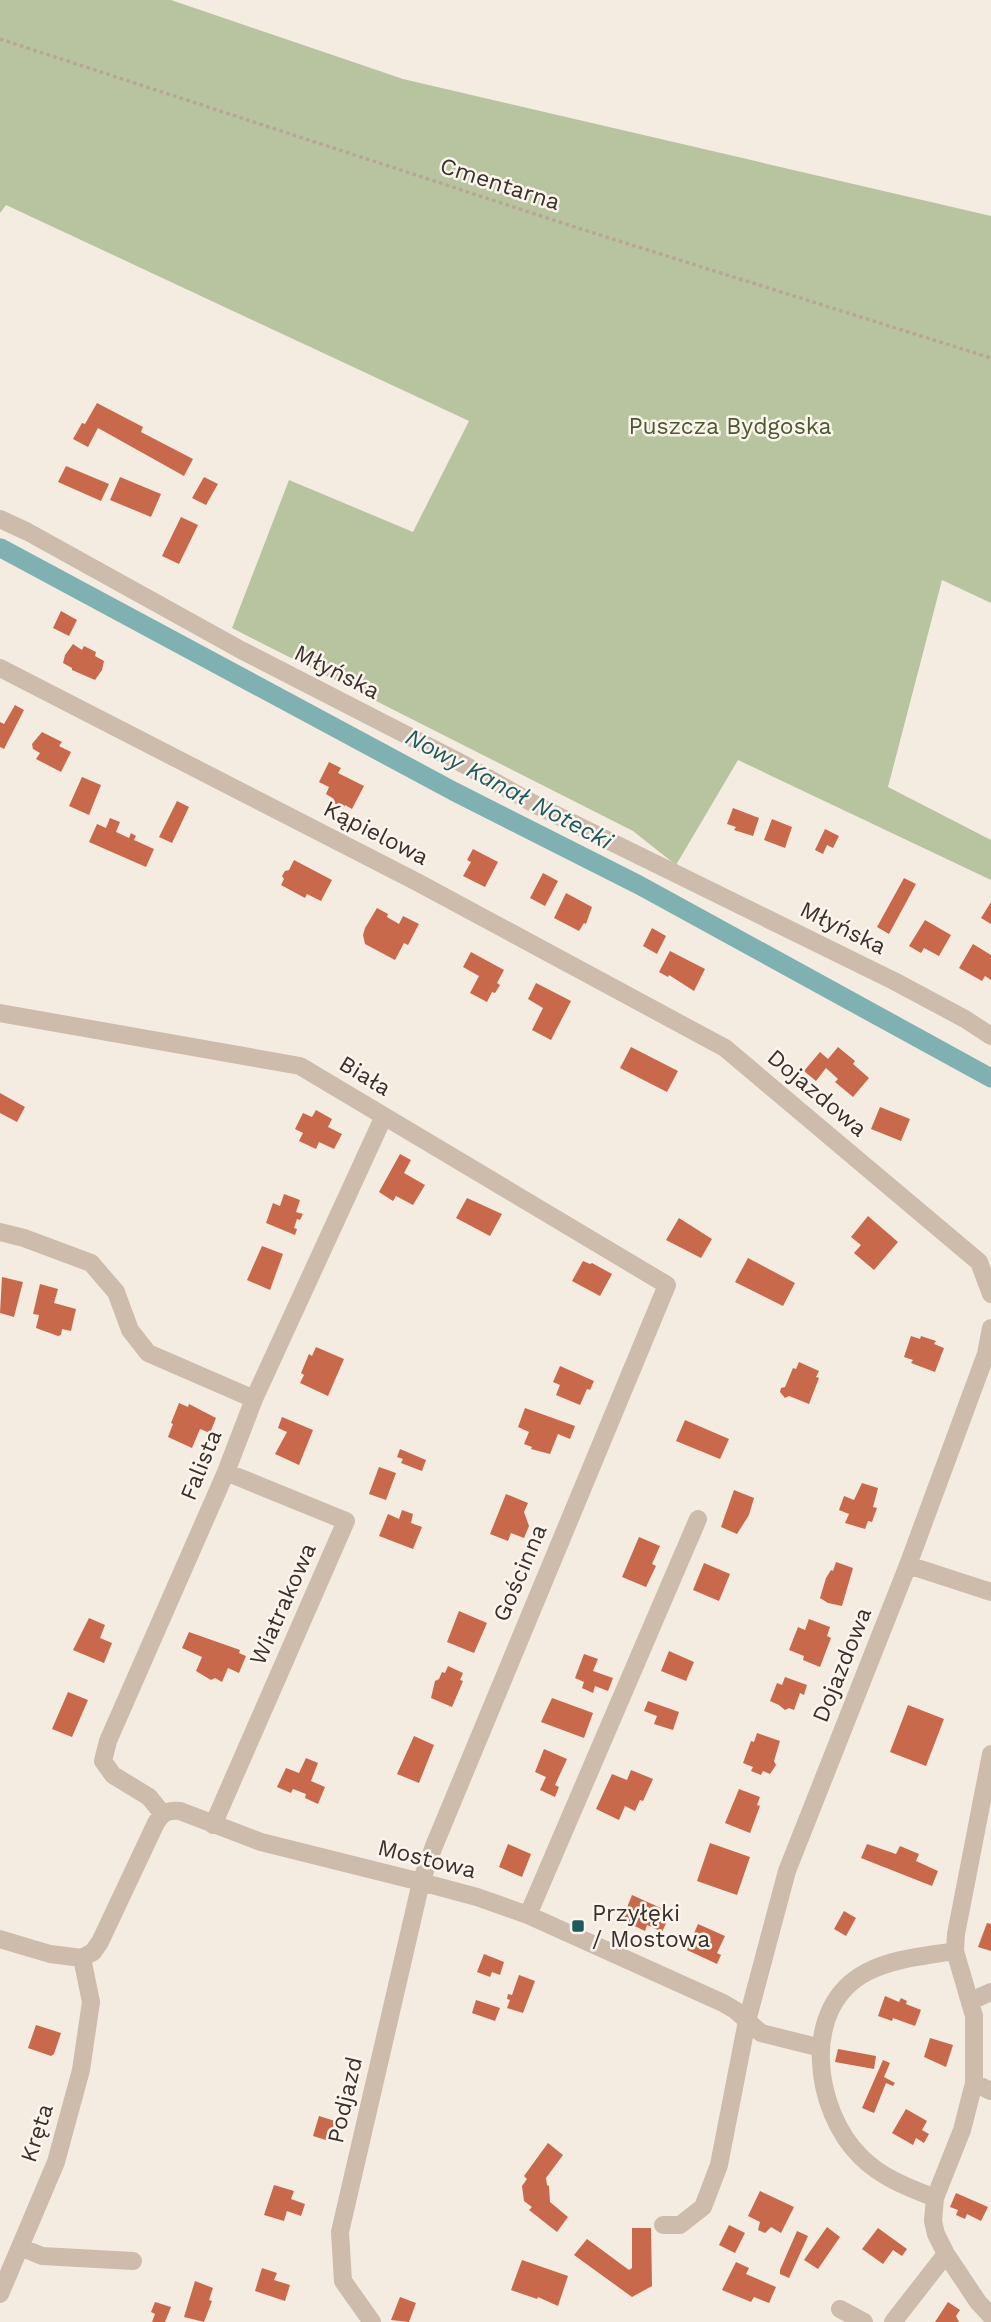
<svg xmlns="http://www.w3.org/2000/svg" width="991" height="2322" viewBox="0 0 991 2322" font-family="'Work Sans',sans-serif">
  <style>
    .green { fill: #b8c4a0 }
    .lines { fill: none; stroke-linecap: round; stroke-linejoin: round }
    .canal { stroke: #7fb0b2; stroke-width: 19 }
    .building { fill: #c8694b }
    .path { stroke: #b9a596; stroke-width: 3.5; stroke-dasharray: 3.5 3.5; stroke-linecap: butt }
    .minor { stroke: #cdbbac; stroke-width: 18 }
    .poi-dot { fill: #1f5a5e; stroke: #fbf5ee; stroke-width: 2.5 }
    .labels { text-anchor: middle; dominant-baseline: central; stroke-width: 5; stroke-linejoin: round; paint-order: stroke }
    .street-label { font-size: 23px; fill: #3b302b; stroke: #fbf5ee }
    .park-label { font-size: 23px; fill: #4a5a2e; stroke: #fbf5ee }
    .poi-label { font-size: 23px; fill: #3b302b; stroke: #fbf5ee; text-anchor: start }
    .water-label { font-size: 24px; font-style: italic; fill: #1f5a5e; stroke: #fbf5ee }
  </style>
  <rect width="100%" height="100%" fill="#f4ebe1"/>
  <path class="green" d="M0,0h171l232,79 588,137v387l-49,-23 -54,207 103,53v40l-253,-120 -62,105 -43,-34 -401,-203 57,-148 124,52 56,-111 -463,-216 -6,8z"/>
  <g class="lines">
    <path class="canal" d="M1,548l452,243 186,94 352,193"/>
  </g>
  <path class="building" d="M97,403l46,24 -2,5 52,27 -9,17 -86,-48 -10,19 -15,-8 9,-16 3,1z
    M66,466l43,18 -8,17 -43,-19z
    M120,477l41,17 -10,23 -41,-17z
    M204,477l14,7 -12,21 -14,-7z
    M181,517l17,8 -19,39 -17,-8z
    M61,611l16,9 -8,16 -16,-8z
    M73,644l9,6 2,-4 12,6 -1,4 9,5 -2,9 -7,10 -23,-10v-2l-9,-5 2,-8z
    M15,705l9,5 -20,39 -4,-2v-25l4,2z
    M42,732l20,10 -3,4 12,6 -10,20 -25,-13 4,-6 -7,-4 -1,-5z
    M329,762l12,6 -3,5 26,13 -12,23 -7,-4 -2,4 -10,-7 1,-3 -8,-5 3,-7 -10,-5z
    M82,777l19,8 -12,30 -20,-9z
    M177,801l12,6 -17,36 -13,-6z
    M733,808l26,10 -6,18 -19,-6 2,-3 -9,-3z
    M110,818l10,4 -4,10 13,6 2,-5 5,3 -2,4 20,9 -8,18 -57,-25 8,-18 9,4z
    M772,819l20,8 -7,21 -21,-8z
    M825,829l14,7 -6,12 -6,-3 -4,9 -8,-4z
    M473,849l25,13 -13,25 -22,-11 8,-14 -4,-2z
    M294,860l38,20 -11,21 -14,-7 -2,4 -24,-13 3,-6 -2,-3 3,-5 4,-1z
    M543,873l15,8 -13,25 -15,-8z
    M904,878l12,6 -27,50 -12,-7z
    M566,893l26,14 -6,17 -2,-1 -5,8 -25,-13z
    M991,902v22l-10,-6z
    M377,908l11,6 -1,3 12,7 4,-8 16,8 -11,21 -4,-2 -9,17 -30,-16 -2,-9 2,-7z
    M925,920l26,15 -12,21 -15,-8 -3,5 -12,-7z
    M652,928l14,8 -9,18 -14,-8z
    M973,944l18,11v25l-6,-4 -3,5 -23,-13z
    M670,951l35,18 -11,22 -25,-16 -1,2 -9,-5z
    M471,952l33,18 -7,13 3,2 -5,8 -3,-1 -5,10 -17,-9 9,-17 -16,-9z
    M536,983l35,18 -20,39 -19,-10 11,-22 -15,-9z
    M631,1047l47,24 -11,21 -47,-24z
    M838,1047l17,14 -2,3 16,14 -16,19 -18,-15 3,-3 -12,-11 -10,13 -12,-10 16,-19 8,7z
    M0,1093l25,14 -8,15 -17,-9z
    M880,1107l30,12 -9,22 -30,-12z
    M316,1110l16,9 -4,8 14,7 -8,15 -15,-7 -3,7 -17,-8 4,-8 -8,-4 8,-16 9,4z
    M400,1154l11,6 -7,13 21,12 -12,20 -17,-9 -3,5 -14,-9z
    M284,1194l16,6 -4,12 7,2 -3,6 -3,-1 -3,9 3,1 -2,6 -29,-12 7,-20 7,3z
    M467,1198l35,16 -12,22 -34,-18z
    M868,1216l30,26 -24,28 -20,-17 7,-8 -10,-8z
    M679,1218l33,21 -11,19 -35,-18z
    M262,1246l21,8 -13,36 -23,-10z
    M748,1258l47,25 -12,23 -48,-24z
    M583,1261l7,3 2,-1 20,11 -12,22 -28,-15z
    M2,1277l21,5 -9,35 -14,-4z
    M40,1284l18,5 -4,14 22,6 -5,22 -9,-2 -1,6 -3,1 -22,-8 3,-13 -6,-1z
    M911,1336l9,3 1,-3 15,5 -2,3 10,4 -9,24 -24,-9 2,-3 -9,-3z
    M316,1347l28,12 -16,37 -28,-13 4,-8 -3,-2 8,-19 3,2z
    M799,1362l20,9 -3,6 3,1 -10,26 -20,-8 -4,2 -5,-6 1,-4 4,-1 8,-19 3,1z
    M560,1366l34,15 -4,9 -3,-1 -7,16 -24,-10 4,-10 -7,-3z
    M179,1403l9,4 1,-3 27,14 -6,15 -10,-4 -8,19 -24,-11 5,-13 -2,-1z
    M525,1408l50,18 -5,13 -12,-5 -8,20 -19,-5 1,-2 -8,-3 5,-12 -11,-5z
    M282,1417l31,13 -14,35 -24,-11 12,-22 -9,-4z
    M685,1420l44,19 -9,20 -44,-18z
    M400,1449l26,11 -4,11 -21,-8 2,-4 -6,-2z
    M379,1467l17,6 -10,27 -17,-6z
    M862,1483l16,5 -5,19 4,1 -5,14 -4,-1 -3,8 -20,-6 4,-9 -10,-4 5,-14 10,4z
    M734,1490l20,8 -5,17 -12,19 -16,-7z
    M506,1494l22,9 -4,9 5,14 -5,12 -13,-5 -3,8 -18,-7z
    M402,1510l11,4 -2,9 11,4 -9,22 -34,-13 9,-22 11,5z
    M639,1537l21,9 -8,18 4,2 -10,21 -24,-10z
    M836,1562l17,6 -11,38 -14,-3 -8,-5 6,-20 5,-8 2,1z
    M704,1563l26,11 -11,27 -26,-11z
    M459,1611l28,12 -13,30 -27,-11z
    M89,1618l16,7 -5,13 12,5 -8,20 -31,-13z
    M809,1619l21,8 -3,9 4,2 -11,29 -17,-7 1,-4 -15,-6 9,-23 7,3z
    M189,1632l51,18 -1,3 7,3 -7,17 -11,-5 -6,14 -7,-4 -4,2 -15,-9 6,-14 -20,-9z
    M669,1651l25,11 -8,19 -25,-10z
    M584,1654l14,5 -5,12 20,7 -5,13 -13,-5 -2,7 -11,-5 2,-6 -9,-4z
    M448,1666l15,7 -3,7 3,1 -11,26 -21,-9 4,-17 4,-2 3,-7 3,1z
    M785,1677l22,8 -3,10 -4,-2 -6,17 -5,-2 -4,2 -6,-5 -9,-4 7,-18 5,2z
    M68,1692l20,8 -16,37 -20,-8z
    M552,1698l41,15 -9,25 -43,-16z
    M648,1701l31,11 -6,18 -19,-6 3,-8 -13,-5z
    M908,1705l36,14 -18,47 -36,-14z
    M757,1733l23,8 -6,20 2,4 -6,9 -7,-3 -2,4 -10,-4 2,-4 -10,-4 8,-22 3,1z
    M414,1736l20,9 -15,38 -22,-9z
    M544,1749l23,10 -12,26 4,2 -4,10 -15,-7 6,-13 -11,-5z
    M306,1758l12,5 -7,18 14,6 -7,17 -13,-6 1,-4 -13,-5 -2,4 -14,-6 9,-19 13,5z
    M631,1770l22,9 -10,22 -3,-1 -5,11 -10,-5 -6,14 -23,-11 16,-35 15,6z
    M739,1789l21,8 -3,8 3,1 -10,27 -25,-10z
    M710,1843l40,14 -13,38 -40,-14z
    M508,1844l23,10 -9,23 -23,-10z
    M867,1844l29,10 4,-8 19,8 -3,7 22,10 -6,15 -71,-28z
    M632,1895l31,14 -2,5 8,3 -7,15 -15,-7 -2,6 -23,-11z
    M844,1911l12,7 -10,18 -12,-7z
    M987,1923l4,1v27l-13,-4z
    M698,1924l27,12 -8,17 4,2 -4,9 -30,-14z
    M484,1954l20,8 -4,13 -8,-3 -2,5 -13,-5z
    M519,1975l16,6 -12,32 -16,-5 3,-8 -3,-1 1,-5 4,1z
    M885,1996l14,6 2,-4 6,3 -1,3 15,6 -6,16 -22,-8 -1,3 -14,-5z
    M476,2000l24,8 -5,13 -23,-8z
    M36,2025l25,8 -7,21 -3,2 -23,-8z
    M930,2038l23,7 -7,22 -22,-10z
    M838,2049l38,7 -2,13 -39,-7z
    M883,2060l7,3 -6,14 11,6 -2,3 -7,-3 -12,30 -12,-5z
    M906,2109l21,12 -5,9 7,4 -5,9 -8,-5 -3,7 -21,-12z
    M319,2116l16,5 -6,20 -16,-5z
    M548,2143l15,12 -17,23 1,7 2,1 1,16 18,15 -11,15 -28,-22 3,-3 -8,-6 -2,-15 5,-7 -3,-3z
    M274,2185l20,6 -3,8 14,5 -4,12 -14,-5 -3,10 -20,-6z
    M760,2191l34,16 -13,26 -10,-6 -6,6 -7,-3 2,-8 -12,-6z
    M956,2193l32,14 -7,14 -14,-7 -2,5 -9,-4 2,-5 -8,-3z
    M729,2225l16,8 -10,20 -16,-8z
    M827,2227l13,10 -22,32 -14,-9z
    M632,2228h19l1,58 -20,11 -58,-42 13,-16 42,31 3,-2z
    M878,2228l29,21 -5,7 -9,-6 -10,14 -21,-15z
    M797,2231l11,5 -19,42 -9,-4v-4z
    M522,2260l46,16 -10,30 -20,-9 -1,2 -26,-9z
    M736,2262l13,6 -3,6 30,13 -7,16 -15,-6 -3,5 -29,-12z
    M262,2268l15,5 -3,7 16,5 -5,16 -30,-10z
    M195,2281l18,7 -4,12 3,1 -8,21 -20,-5z
    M400,2297l16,6 -7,19 -18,-2z
    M155,2302l16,5 -6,15h-13l3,-8 -4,-2z
    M948,2302l12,8 -4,6 3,6h-24z"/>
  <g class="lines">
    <path class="path" d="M0,39l581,190 410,129"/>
    <path class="minor" d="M0,519l28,13 213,118 222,114 75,42 356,175 71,38 26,17
      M0,668l417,214 308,166 254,214 12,32
      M0,1013l300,53 367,219 -233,561 -13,36 -81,350 3,49 29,41
      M0,1232l24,6 67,25 25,29 14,38 18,23 106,46
      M908,1565l83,27
      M991,1754l-35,180 -1,17 19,65v67l-12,47 -27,68 -2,23 3,13 10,20 32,48 13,14
      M162,1813l-13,-16 -36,-22 -10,-14 5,-20 118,-269 28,-73 130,-283
      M213,1825l133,-304 -120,-49
      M528,1915l170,-396
      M0,1939l50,15 32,4
      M82,1958l11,-6 7,-10 56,-119c7,-11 12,-13 24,-12l81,31 160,40 56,15 51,18 195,88 12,7 26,23 60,15
      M82,1958l9,44 -10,68 -25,92 -36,85 22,9 91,5
      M971,2001l20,-9
      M974,2083l17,8
      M935,2198c-26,-10 -53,-20 -74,-41 -47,-46 -62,-150 6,-185 27,-14 59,-16 88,-21
      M663,2225h17l23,-18 16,-42 28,-144 40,-150 121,-306 78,-211 5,-26
      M0,2294l20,-47
      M840,2309l24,13
      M893,2322l53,-68"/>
  </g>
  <rect class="poi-dot" x="571" y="1919" width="14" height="14" rx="3.5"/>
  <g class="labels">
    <g class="street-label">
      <text transform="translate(500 184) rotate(18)">Cmentarna</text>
      <text transform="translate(337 672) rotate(27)">Młyńska</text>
      <text transform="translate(376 833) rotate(27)">Kąpielowa</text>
      <text transform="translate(843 928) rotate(26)">Młyńska</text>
      <text transform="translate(365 1076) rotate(31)">Biała</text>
      <text transform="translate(817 1093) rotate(40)">Dojazdowa</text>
      <text transform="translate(201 1465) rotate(-68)">Falista</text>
      <text transform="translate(520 1573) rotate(-67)">Gościnna</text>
      <text transform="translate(283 1604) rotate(-66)">Wiatrakowa</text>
      <text transform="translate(842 1665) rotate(-68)">Dojazdowa</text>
      <text transform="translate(427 1859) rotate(14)">Mostowa</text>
      <text transform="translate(345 2100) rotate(-77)">Podjazd</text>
      <text transform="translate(37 2133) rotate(-72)">Kręta</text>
    </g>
    <g class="park-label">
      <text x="730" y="426">Puszcza Bydgoska</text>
    </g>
    <g class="poi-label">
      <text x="592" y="1913">Przyłęki<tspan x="592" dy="26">/ Mostowa</tspan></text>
    </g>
    <g class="water-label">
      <text transform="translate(509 789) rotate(28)">Nowy Kanał Notecki</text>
    </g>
  </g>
</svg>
